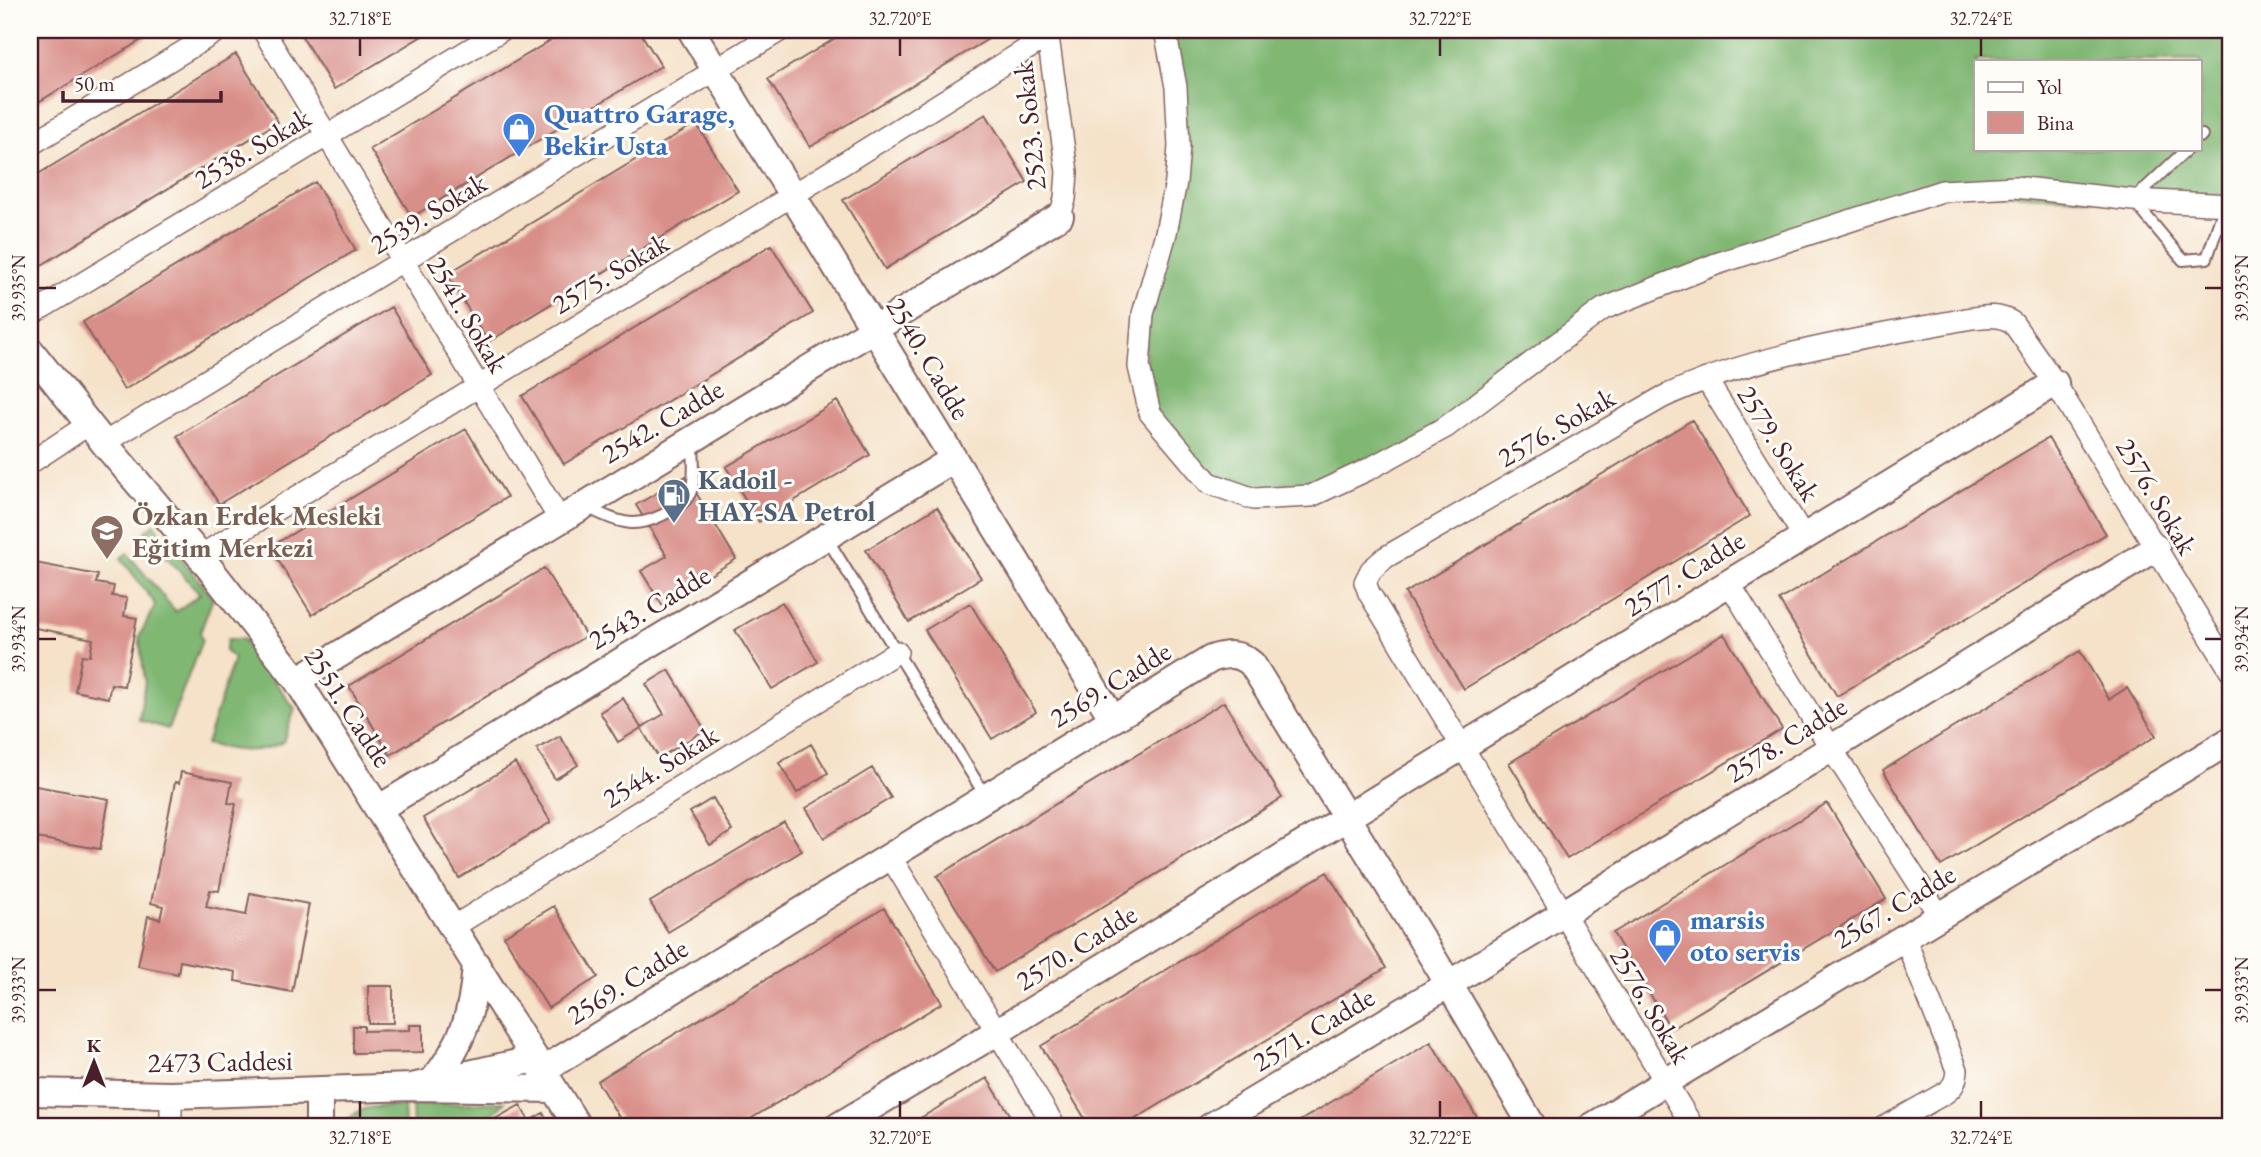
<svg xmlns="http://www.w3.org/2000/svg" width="2261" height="1157" viewBox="0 0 2261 1157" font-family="'EB Garamond',serif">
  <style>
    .forest { fill: #80b773; stroke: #656b4f; stroke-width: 2; fill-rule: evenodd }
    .building { fill: #d98f89 }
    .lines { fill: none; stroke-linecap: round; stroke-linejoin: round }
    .service-casing { stroke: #866362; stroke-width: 14 }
    .minor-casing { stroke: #866362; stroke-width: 24 }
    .tertiary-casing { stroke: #866362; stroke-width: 30 }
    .service { stroke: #fff; stroke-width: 10 }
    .minor { stroke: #fff; stroke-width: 21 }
    .tertiary { stroke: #fff; stroke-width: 26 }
    .ticks { fill: none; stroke: #4a1f2b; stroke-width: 2.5 }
    .labels { text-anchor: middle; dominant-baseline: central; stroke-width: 6; stroke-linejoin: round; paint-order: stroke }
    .shop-label { font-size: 28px; font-weight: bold; fill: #366cbe; stroke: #fdfcf7; text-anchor: start }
    .street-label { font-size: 28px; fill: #4a1f2b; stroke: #fdfcf7 }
    .service-label { font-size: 28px; font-weight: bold; fill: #4e5e75; stroke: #fdfcf7; text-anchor: start }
    .education-label { font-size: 28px; font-weight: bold; fill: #785e54; stroke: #fdfcf7; text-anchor: start }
    .neatline { fill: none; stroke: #4a1f2b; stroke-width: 2.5 }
    .ticks-label { font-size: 18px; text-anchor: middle; fill: #4a1f2b }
  </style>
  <rect width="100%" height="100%" fill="#fdfcf7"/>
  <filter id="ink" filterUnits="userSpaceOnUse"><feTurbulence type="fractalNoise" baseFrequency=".0143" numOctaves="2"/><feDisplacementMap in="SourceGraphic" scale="14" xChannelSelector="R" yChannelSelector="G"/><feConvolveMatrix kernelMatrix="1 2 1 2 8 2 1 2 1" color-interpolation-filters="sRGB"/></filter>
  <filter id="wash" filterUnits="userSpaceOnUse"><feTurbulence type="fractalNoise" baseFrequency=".00686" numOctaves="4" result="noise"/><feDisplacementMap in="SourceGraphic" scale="28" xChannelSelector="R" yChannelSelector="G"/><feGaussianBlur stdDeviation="1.57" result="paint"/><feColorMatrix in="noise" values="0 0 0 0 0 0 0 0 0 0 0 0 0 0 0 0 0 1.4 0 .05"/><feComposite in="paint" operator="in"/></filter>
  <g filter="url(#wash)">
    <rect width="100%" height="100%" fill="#f5e2c9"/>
    <path class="forest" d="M1165,30h1066v175l-289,-14 -339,118 -157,118 -135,69 -102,-13 -59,-70 -7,-99 33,-131zM1976,61h224v88h-224z
      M154,524l59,74 -13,35 2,7 -34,89 -29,-9 6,-39 -6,-44 16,-31 -2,-5 -32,-43 6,-5 49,59 24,-18 -55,-62z
      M228,639h15l52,70 -12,33c-27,13 -48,9 -77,2l28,-86 -9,-7z
      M505,1102l-21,21 2,4h-73l-1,-22z
      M404,1106l1,21h-60c11,-25 36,-20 59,-21z"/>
    <g id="blocks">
      <path class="building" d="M30,30h128l-128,77z
        M298,30h134l-98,59z
        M568,30h71l22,36 -249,151 -42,-68z
        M849,30h154l-193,117 -42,-68z
        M236,54l42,68 -248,150v-93z
        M986,114l41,68 -142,87 -42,-69z
        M696,123l42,68 -250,151 -41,-68z
        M315,182l41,68 -232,140 -41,-68z
        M771,245l42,68 -249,151 -42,-68z
        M391,307l41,68 -213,129 -42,-68z
        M837,401l33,54 -111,67 -33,-55z
        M1692,420l58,96 -286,173 -59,-96z
        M466,429l41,68 -195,118 -42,-68z
        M2048,438l58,96 -269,162 -58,-96z
        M686,476l50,83 -74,46 -21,-34 26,-15 -31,-51z
        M937,507l44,71 -72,44 -43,-72z
        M30,562l68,13 -2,8 18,3 -2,10 15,2 -3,18 13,2 -13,68 -13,-2 -3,14 -33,-7 7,-36 8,1 3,-17 -63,-12z
        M544,568l42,68 -196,119 -41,-69z
        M782,602l36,60 -46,27 -37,-59z
        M970,603l66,109 -44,27 -67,-109z
        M1724,634l58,95 -215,130 -58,-96z
        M2080,651l29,48 18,-11 29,48 -215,130 -58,-96z
        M669,670l36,60 -46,28 -18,-30 23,-14 -18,-30z
        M623,698l18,30 -23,14 -18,-30z
        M1224,702l58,96 -287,174 -58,-96z
        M560,736l18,29 -23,14 -18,-30z
        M811,744l17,29 -31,20 -18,-30z
        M515,763l36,59 -92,56 -36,-60z
        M872,768l19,30 -67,40 -18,-30z
        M181,772l51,10 -4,21 8,1 -17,87 -9,-1 -4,17 40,8 4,-22 59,11 -17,88 -57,-11 1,-9 -56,-11 -2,13 -40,-8 10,-50 12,3 3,-13 -12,-3 24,-121 4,1z
        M30,785l79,14 -9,50 -70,-12z
        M713,798l19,33 -22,14 -20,-33z
        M1827,803l59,96 -215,130 -58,-96z
        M784,822l18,29 -134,81 -18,-30z
        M1327,872l59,96 -264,159h-32l-49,-81z
        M554,906l44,71 -50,31 -44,-72z
        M884,908l58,95 -205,124h-112l-28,-46z
        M368,986h25v37h-25z
        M410,1025h13v27l-70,1v-27h11v5l46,-1z
        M1431,1042l52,85h-193l51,-31z
        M987,1078l31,49h-113l29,-17z
        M520,1105l9,16 14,-8 8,14h-61l-2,-4z
        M283,1123v4h-79v-3z
        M116,1125h20l1,2h-21z"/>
    </g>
  </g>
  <g filter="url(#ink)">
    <use href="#blocks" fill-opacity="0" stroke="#866362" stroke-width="2"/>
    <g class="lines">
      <defs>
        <path id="service" d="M2200,137l2,-2
          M2187,149l-54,51 50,60 24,-2 18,-53
          M586,507c36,17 50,24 86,3 8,-5 15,-9 19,-19 5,-15 2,-33 2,-48
          M826,537l160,260"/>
        <path id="minor" d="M263,30l297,490
          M1047,30l20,142 -2,27 -5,17
          M1165,30l11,57 3,59 -3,36 -10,51 -23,81 -4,53 11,46 59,70 45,16 57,-3 58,-27 77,-42 157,-118 113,-45 226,-73 73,-4 118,13 98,5
          M30,145l189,-115
          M30,315l472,-285
          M1706,379l98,158
          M104,443l677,-413
          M30,463l59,-39
          M200,556l593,-361 255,-159
          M1729,583l102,165 108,167
          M890,856l165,271
          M453,927l444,-275
          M171,1095v32
          M1693,1127l-324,-534 -4,-11 6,-12 15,-13 277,-160c95,-44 200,-58 303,-78 16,-2 32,-6 47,4l42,60 176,288
          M1885,1127l60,-34c9,-6 11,-12 12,-23l-53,-134"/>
        <path id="tertiary" d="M691,30l422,689
          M30,350l74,93 96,113 97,124 281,447
          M297,680l763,-464
          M378,809l576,-350
          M535,1059l-123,28 142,2
          M543,1070l668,-411c15,-5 28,-7 41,5l197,320 84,143
          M432,1082c31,-38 41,-69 44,-118
          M319,1091v36
          M30,1092l141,3 241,-8
          M837,1127l160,-95 1058,-649
          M1210,1127l239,-143 707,-436
          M1591,1127l640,-387"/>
      </defs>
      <use href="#service" class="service-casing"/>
      <use href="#minor" class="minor-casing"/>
      <use href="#tertiary" class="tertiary-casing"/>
      <use href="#service" class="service"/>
      <use href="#minor" class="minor"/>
      <use href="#tertiary" class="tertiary"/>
    </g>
  </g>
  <path class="ticks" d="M360,38v18M900,38v18M1440,38v18M1981,38v18M38,288h18M2205,288h17M38,639h18M2205,639h17M38,990h18M2205,990h17M360,1101v17M900,1101v17M1440,1101v17M1981,1101v17"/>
  <defs>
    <symbol id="shop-pin" viewBox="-11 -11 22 30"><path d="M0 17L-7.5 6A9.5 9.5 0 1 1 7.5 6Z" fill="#3f7fe0" stroke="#fdfcf7"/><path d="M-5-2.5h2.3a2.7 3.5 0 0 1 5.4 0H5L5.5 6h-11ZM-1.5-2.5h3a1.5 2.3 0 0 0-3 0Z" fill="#fff"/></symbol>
    <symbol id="fuel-pin" viewBox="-11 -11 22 30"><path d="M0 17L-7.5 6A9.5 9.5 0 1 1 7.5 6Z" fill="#5c6f8a" stroke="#fdfcf7"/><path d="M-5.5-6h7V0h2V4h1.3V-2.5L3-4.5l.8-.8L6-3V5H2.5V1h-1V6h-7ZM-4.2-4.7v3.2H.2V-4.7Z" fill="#fff"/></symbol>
    <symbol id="school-pin" viewBox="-11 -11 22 30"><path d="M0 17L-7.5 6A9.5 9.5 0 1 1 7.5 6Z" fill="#8d6e63" stroke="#fdfcf7"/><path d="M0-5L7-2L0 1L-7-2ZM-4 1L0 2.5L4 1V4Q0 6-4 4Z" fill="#fff"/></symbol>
  </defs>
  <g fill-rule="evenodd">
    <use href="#shop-pin" x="500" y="110" width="38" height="52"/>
    <use href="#fuel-pin" x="655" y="476" width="38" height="52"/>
    <use href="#school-pin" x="88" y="512" width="38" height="52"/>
    <use href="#shop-pin" x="1646" y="916" width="38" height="52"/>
  </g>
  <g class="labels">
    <g class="shop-label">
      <text x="544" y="113">Quattro Garage,<tspan x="544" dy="32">Bekir Usta</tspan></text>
      <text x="1690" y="919">marsis<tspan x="1690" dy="32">oto servis</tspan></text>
    </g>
    <g class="street-label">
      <text transform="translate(1029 126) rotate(-96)">2523. Sokak</text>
      <text transform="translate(252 148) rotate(-31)">2538. Sokak</text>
      <text transform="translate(428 213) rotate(-31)">2539. Sokak</text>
      <text transform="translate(610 273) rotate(-31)">2575. Sokak</text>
      <text transform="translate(468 314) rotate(59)">2541. Sokak</text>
      <text transform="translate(929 358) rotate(59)">2540. Cadde</text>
      <text transform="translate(662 421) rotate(-31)">2542. Cadde</text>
      <text transform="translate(1556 427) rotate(-30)">2576. Sokak</text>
      <text transform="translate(1779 443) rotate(58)">2579. Sokak</text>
      <text transform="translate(2157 496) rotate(59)">2576. Sokak</text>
      <text transform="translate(1684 573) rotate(-32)">2577. Cadde</text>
      <text transform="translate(649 607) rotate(-31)">2543. Cadde</text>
      <text transform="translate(1110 684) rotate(-32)">2569. Cadde</text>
      <text transform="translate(349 707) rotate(57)">2551. Cadde</text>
      <text transform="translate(1786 739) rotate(-32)">2578. Cadde</text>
      <text transform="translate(660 766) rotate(-32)">2544. Sokak</text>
      <text transform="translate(1894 906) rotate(-31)">2567. Cadde</text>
      <text transform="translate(1076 947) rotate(-32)">2570. Cadde</text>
      <text transform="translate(627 981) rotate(-32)">2569. Cadde</text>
      <text transform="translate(1651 1005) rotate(59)">2576. Sokak</text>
      <text transform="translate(1313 1029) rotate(-31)">2571. Cadde</text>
      <text transform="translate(220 1061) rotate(-1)">2473 Caddesi</text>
    </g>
    <g class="service-label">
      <text x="698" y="479">Kadoil -<tspan x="698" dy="32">HAY-SA Petrol</tspan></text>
    </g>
    <g class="education-label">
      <text x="132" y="515">Özkan Erdek Mesleki<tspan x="132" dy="32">Eğitim Merkezi</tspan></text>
    </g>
  </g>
  <rect width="2261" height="1157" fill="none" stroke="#fdfcf7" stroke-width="77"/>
  <rect x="1974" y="60" width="228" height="91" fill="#fdfcf7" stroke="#b5a4a5" stroke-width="2"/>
  <rect x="1988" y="82" width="35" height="10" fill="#ffffff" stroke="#b5a4a5" stroke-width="2"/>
  <text x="2037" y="94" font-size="21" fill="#4a1f2b">Yol</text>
  <rect x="1988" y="112" width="35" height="21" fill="#d98f89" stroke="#b5a4a5" stroke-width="2"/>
  <text x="2037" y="130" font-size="21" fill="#4a1f2b">Bina</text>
  <g transform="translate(94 1062)" stroke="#fdfcf7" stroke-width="5" paint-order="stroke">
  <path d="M0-5L12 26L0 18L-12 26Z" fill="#4a1f2b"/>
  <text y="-10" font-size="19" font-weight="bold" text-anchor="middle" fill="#4a1f2b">K</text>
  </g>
  <path d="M63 91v10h158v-10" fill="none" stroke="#4a1f2b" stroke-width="3.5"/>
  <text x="74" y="91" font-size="21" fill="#4a1f2b" stroke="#fdfcf7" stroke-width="5" paint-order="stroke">50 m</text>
  <rect x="38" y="38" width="2184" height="1080" class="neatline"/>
  <g class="ticks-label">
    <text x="360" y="25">32.718°E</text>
    <text x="900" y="25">32.720°E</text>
    <text x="1440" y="25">32.722°E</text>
    <text x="1981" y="25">32.724°E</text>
    <text transform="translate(19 288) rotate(-90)" y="6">39.935°N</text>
    <text transform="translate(2242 288) rotate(-90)" y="6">39.935°N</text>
    <text transform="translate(19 639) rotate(-90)" y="6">39.934°N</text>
    <text transform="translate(2242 639) rotate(-90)" y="6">39.934°N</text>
    <text transform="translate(19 990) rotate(-90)" y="6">39.933°N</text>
    <text transform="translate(2242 990) rotate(-90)" y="6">39.933°N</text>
    <text x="360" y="1144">32.718°E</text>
    <text x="900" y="1144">32.720°E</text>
    <text x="1440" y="1144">32.722°E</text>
    <text x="1981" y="1144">32.724°E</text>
  </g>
</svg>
